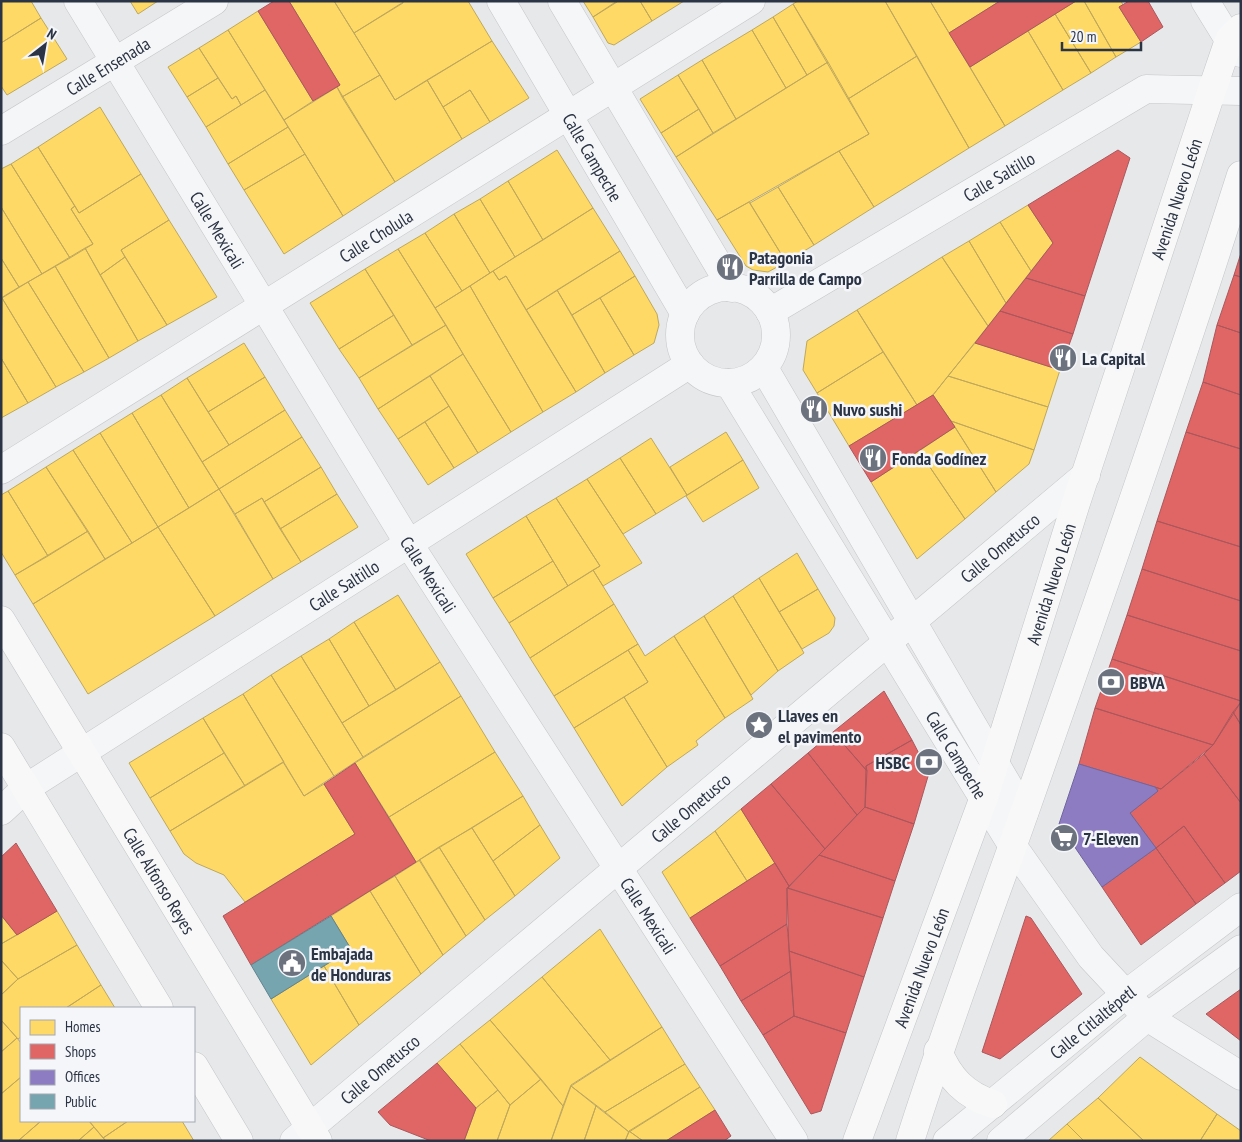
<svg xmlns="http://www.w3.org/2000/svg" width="1242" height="1142" viewBox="0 0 1242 1142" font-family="'PT Sans Narrow',sans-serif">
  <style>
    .homes { fill: #ffd966; stroke: #bfa85c }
    .shops { fill: #e06666; stroke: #aa575c }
    .offices { fill: #8e7cc3; stroke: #70669d }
    .public { fill: #76a5af; stroke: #60838f }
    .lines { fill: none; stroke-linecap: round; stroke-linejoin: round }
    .minor-casing { stroke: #c4c6c8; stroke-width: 29 }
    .major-casing { stroke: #c2c5c8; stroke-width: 29 }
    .minor { stroke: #f5f6f7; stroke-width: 28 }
    .major { stroke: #f8f8f8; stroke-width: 28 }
    .labels { text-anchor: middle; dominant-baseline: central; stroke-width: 5; stroke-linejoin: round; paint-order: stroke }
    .street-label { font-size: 18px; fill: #2b3445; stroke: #f4f6f9 }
    .poi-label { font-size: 18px; font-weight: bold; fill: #2b3445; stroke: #f4f6f9; text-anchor: start }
  </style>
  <rect width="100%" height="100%" fill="#e6e8ea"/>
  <path class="homes" d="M1,1h30l10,17 -40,25z
    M130,1h28l-20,13z
    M289,1h45l46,74 -38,22 -5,-10 3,-2z
    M334,1h68l1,2 -49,30z
    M405,1h63l24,40 -97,59 -41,-67z
    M583,1h34v1l-24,15z
    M640,1h44l-32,20z
    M640,1l12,20 -38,24 -6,-2 -15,-26 24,-16z
    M798,1h87l32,55 -69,43 -55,-95z
    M885,1h45l75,125 -36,22z
    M930,1h70l-51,32z
    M1076,1h8l32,56 -25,16 -36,-59z
    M1084,1h37l2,4 -4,2 22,35 -25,15z
    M793,4l35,58 -21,13 -34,-58z
    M258,11l55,90 -29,19 -56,-90z
    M1055,14l36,59 -28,17 -35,-59z
    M773,17l34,58 -21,13 -34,-58z
    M41,18l26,41 -60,36 -6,-9v-43z
    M228,30l37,60 -24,15 -5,-9 -4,3 -33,-51z
    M752,30l34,58 -50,31 -34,-59z
    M1028,31l35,59 -58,36 -35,-59z
    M492,41l37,57 -39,24 -20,-32 -27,17 -16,-27z
    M199,48l19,30 -31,19 -19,-30z
    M917,56l52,92 -95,59 -35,-56 30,-17 -21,-35z
    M702,60l34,59 -23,14 -35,-58z
    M828,62l41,72 -152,86 -41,-63z
    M380,75l15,25 32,-20 35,59 -67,43 -53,-85z
    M678,75l21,34 -38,24 -21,-34z
    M218,78l14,21 4,-3 5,9 -35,22 -19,-30z
    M337,87l58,95 -52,34 -59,-96z
    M265,90l23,37 -60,37 -22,-37z
    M470,90l20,32 -28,17 -19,-32z
    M100,107l41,67 -62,39 -41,-66z
    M699,109l14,24 -37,24 -15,-24z
    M288,127l17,27 -61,36 -16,-26z
    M38,147l37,59 -4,3 22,35 -23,14 -59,-94z
    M557,150l36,58 -50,32 -35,-59z
    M839,151l35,56 -60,38 -36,-58z
    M305,154l38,62 -59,38 -40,-64z
    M11,164l59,94 -28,16 -41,-67v-38z
    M141,174l28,46 -48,30 4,7 -25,18 -15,-27 8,-4 -22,-35 4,-3 4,7z
    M508,181l35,59 -28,17 -35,-58z
    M778,187l36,58 -28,17 -36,-59z
    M480,199l35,58 -25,16 -36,-59z
    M749,202l37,60 -18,10 -15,-2 -7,-4 -29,-46z
    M1028,205l25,38 -22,28 -31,-49z
    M1,207l41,67 -23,13 -18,-29z
    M593,208l27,43 -94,59 -20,-34 -7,4 -6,-9z
    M454,214l36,59 -28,18 -37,-58z
    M169,220l48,77 -50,28 -46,-75z
    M1000,222l31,49 -25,32 -37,-62z
    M425,233l37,58 -27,17 -37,-59z
    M969,241l37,62 -18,23 -46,-69z
    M85,248l53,93 -29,17 -54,-92z
    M398,249l48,76 -34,20 -47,-76z
    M620,251l15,25 -63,39 -15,-25z
    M125,257l42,68 -29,16 -38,-66z
    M942,257l46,69 -55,69 -16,10 -60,-95z
    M1,258l18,29 -18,11z
    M55,266l54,92 -25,14 -56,-90z
    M365,269l29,46 -55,34 -29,-46z
    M493,271l6,9 7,-4 70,116 -33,20 -73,-126z
    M635,276l22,38 2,11 -5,18 -20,12 -34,-57z
    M28,282l56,90 -28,15 -54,-89z
    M470,286l73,126 -32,20 -76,-124z
    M557,290l48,83 -29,19 -50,-82z
    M2,298l54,89 -28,16 -27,-45z
    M600,298l34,57 -29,18 -33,-58z
    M857,310l26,42 -66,41 -14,-23 4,-29z
    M394,315l18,30 -53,33 -20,-29z
    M446,325l17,29 -85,55 -19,-31z
    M244,343l21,34 -57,35 -21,-34z
    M975,343l85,27 -12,37 -100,-31z
    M883,352l34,53 -68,41 -32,-53z
    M463,354l48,78 -33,21 -48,-77z
    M1,358l27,45 -27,15z
    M430,376l19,30 -51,33 -20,-30z
    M948,376l100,31 -14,43 -83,-29 -18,-26z
    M265,377l20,33 -56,35 -21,-33z
    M187,378l42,67 -27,17 -41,-67z
    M161,395l58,94 -30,19 -57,-95z
    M449,406l29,47 -24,15 -29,-46z
    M285,410l17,27 -83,52 -17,-27z
    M132,413l57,95 -31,19 -58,-94z
    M951,421l83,29 -5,14 -33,28z
    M425,422l29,46 -26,17 -30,-46z
    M955,427l41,65 -31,27 -46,-68z
    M726,432l17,28 -56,35 -17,-28z
    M100,433l58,94 -26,16 -59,-93z
    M302,437l19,30 -57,35 -2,-4 -27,16 -16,-25z
    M651,438l36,57 -31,19 -36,-56z
    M73,450l59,93 -27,16 -59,-92z
    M919,451l46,68 -48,40 -46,-77z
    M620,458l36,56 -33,20 -36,-55z
    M743,460l16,28 -56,34 -17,-26z
    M46,467l42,64 -40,25 -40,-65z
    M321,467l16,27 -57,35 -16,-27z
    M587,479l55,84 -39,23 -10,-16 7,-4 -44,-68z
    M219,489l54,90 -58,37 -57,-89z
    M8,491l40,65 -33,19 -14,-23v-57z
    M337,494l21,33 -57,35 -21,-33z
    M262,498l39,64 -28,17 -38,-65z
    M556,498l44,68 -32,20 -42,-70z
    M526,516l27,45 -60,37 -27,-44z
    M158,527l57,89 -127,78 -55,-90z
    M88,531l17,28 -72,45 -18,-29z
    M797,553l21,36 -39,23 -20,-34z
    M553,561l15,25 -59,37 -16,-25z
    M593,570l21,34 -84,54 -21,-35z
    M759,578l45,75 -26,18 -45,-75z
    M818,589l17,29 -1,8 -5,7 -27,16 -23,-37z
    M398,595l42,67 -44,28 -42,-68z
    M733,596l45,75 -27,24 -47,-79z
    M614,604l24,40 -84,52 -24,-38z
    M704,616l49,83 -28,19 -51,-82z
    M354,622l42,68 -27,16 -40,-67z
    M674,636l51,82 -29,23 2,4 -31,22 -43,-70 24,-15 -20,-32 10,-6 7,12z
    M329,639l40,67 -27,17 -41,-67z
    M628,650l20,32 -74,46 -20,-32z
    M301,656l62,101 -29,19 -63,-101z
    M440,662l21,34 -98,61 -21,-34z
    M271,675l63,101 -30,20 -61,-102z
    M243,694l41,68 -39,24 -42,-68z
    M461,696l34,56 -106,65 -34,-54z
    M624,697l43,70 -45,39 -48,-78z
    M203,718l21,35 -74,45 -21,-35z
    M495,752l28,44 -107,66 -27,-45z
    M224,753l21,33 -75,45 -20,-33z
    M283,762l21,34 20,-12 31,50 -110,68 -21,-27 -28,-12 -12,-9 -14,-23z
    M523,796l17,29 -47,36 -21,-33z
    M741,809l34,54 -28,18 -32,-50z
    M540,825l20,33 -45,38 -22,-35z
    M472,828l43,68 -30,24 -46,-73z
    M715,831l32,50 -57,37 -28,-46z
    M439,847l46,73 -19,16 -47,-76z
    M420,860l46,76 -23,19 -48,-79z
    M395,876l48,79 -22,19 -51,-83z
    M370,891l51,83 -62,51 -35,-59 27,-17 -20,-33z
    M57,911l20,34 -59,34 -17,-19v-16z
    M1,915l16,20 -16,9z
    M600,929l62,98 -52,33 -68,-83z
    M77,945l24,40 -35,23h-45v29l-3,2 -17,-19v-25l17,-16z
    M1,960l17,19 -17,16z
    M324,966l35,59 -48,40 -40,-66z
    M542,977l68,83 -39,25 -8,21 -73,-86z
    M101,985l14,23h-49z
    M1,1020l16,18 -16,14z
    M490,1020l51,59 -31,26 -50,-61z
    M662,1027l23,37 -80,48 -34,-26z
    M17,1038l4,5v34l-20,17v-42z
    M460,1044l38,46 -22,18 -39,-45z
    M1140,1057l77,57 -17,27h-56l-46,-43z
    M685,1064l15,23 -71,45 -24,-20z
    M21,1077v44h20l-23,20h-16l-1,-47z
    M541,1079l22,27 -12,35h-54l13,-36z
    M571,1086l25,20 -12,35h-33z
    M700,1087l15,23 -49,31h-23l-14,-10z
    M498,1090l12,15 -13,36h-33l12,-33z
    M1098,1098l46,43h-60l-17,-17z
    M596,1106l33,26 -4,9h-41z
    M1217,1114l24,17v10h-41z
    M41,1121h48l5,6 -16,14h-60z
    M89,1121h39l-25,17z
    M128,1121h54l12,20h-88l-3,-3z
    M1067,1124l17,17h-36z
    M94,1127l12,14h-28z
    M629,1131l14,10h-18z"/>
  <path class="shops" d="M274,1h15l51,84 -27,16 -55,-90z
    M1000,1h76l-106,66 -21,-34z
    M1129,1h19l15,26 -22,15 -22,-35z
    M1118,150l12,8 -45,138 -59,-18 27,-35 -25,-38z
    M1241,253v24l-7,-2z
    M1234,275l7,2v56l-24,-8z
    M1026,278l59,18 -12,38 -73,-23z
    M1000,311l73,23 -13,36 -85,-27z
    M1217,325l24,8v62l-38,-13z
    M1203,382l38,13v54l-55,-17z
    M933,395l22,32 -84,55 -22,-36z
    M1186,432l55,17v98l-84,-26z
    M1157,521l84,26v54l-99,-32z
    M1142,569l99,32v50l-114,-36z
    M1127,615l114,36v50l-129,-42z
    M1112,659l129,42v1l-28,43 -118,-37z
    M884,691l28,49 -46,26 1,5 -34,-39z
    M1241,702v23l-8,-13z
    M1095,708l118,37 -52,44 -82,-25z
    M1233,712l8,13v78l-37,-49 9,-9z
    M833,732l34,39 -2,36 -8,8 -49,-62z
    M912,740l17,33 -15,51 -49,-17 1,-41z
    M808,753l49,62 -32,34 -54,-65z
    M1204,754l37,49v68l-16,12 -41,-57 -28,22 -26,-35 28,-22 -3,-4 6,2z
    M355,763l61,99 -165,103 -28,-49 132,-82 -31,-50z
    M771,784l54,65 -36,37 -48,-77z
    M865,807l49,17 -19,57 -76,-26z
    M1184,826l41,57 -29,21 -40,-56z
    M16,843l41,68 -40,24 -16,-20v-58z
    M1156,848l40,56 -55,41 -39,-58z
    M819,855l76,26 -12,37 -95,-30z
    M775,863l14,23 -2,2v36l-67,42 -30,-48z
    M787,888l96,30 -19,59 -75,-26z
    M1026,916l5,2 51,76 -82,65 -18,-7z
    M787,924l4,47 -50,30 -21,-35z
    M789,951l75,26 -18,56 -52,-17z
    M791,971l3,45 -31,19 -22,-34z
    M1241,989v52l-35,-27z
    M794,1016l52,17 -25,78 -10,3 -48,-79z
    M437,1063l39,45 -12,33h-33l-41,-16 -12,-13z
    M715,1110l16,26 -7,5h-58z"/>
  <path class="offices" d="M1079,764l76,23 3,4 -28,22 26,35 -54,39 -43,-63z"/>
  <path class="public" d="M331,916l20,33 -80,50 -20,-34z"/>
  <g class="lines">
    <defs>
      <g id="minor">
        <path id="s1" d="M78,1l331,543 385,597"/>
        <path id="s2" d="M501,1l184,313"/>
        <path d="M562,1l170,287"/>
        <path d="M1205,1l24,39 12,13"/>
        <path id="s3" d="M1,131l213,-130"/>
        <circle cx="728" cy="335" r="48"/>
        <path id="s4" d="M770,312l376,-223 95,2"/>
        <path d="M764,368l260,445"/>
        <path id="s5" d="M729,383l283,462 79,112 56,60 94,59"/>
        <path id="s6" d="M1,470l750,-469"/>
        <path id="s7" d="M1,811l25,-23 664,-424"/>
        <path id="s8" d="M294,1141l792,-666"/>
        <path id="s9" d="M947,1141l179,-147 115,-87"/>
        <path d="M1001,1141l146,-124 94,-68"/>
      </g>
      <g id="major">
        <path id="s10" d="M1,620l317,521"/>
        <path d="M1,747l158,261"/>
        <path d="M938,1051c11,27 27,44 55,53"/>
        <path d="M194,1066l45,75"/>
        <path id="s11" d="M857,1141l127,-344 92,-294 136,-413 17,-50 12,-12"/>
        <path d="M910,1141c35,-111 76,-220 115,-330 74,-211 148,-422 216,-636"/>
      </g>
    </defs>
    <use href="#minor" class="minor-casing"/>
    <use href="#major" class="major-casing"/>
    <use href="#minor" class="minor"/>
    <use href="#major" class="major"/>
  </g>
  <defs>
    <symbol id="restaurant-disc" viewBox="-11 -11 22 22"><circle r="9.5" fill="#6c737f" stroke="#f4f6f9"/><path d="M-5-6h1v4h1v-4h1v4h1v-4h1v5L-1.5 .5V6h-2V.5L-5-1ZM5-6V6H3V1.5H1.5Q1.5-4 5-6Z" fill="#fff"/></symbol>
    <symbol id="bank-disc" viewBox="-11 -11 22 22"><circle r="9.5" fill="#6c737f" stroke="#f4f6f9"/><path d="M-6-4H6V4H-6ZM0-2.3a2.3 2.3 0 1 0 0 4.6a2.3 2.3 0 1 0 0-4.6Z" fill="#fff"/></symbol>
    <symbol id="sight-disc" viewBox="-11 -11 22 22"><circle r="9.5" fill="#6c737f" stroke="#f4f6f9"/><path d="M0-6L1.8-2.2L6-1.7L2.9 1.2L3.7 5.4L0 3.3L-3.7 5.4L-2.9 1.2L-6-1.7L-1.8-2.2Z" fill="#fff"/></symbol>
    <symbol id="supermarket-disc" viewBox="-11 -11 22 22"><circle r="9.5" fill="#6c737f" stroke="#f4f6f9"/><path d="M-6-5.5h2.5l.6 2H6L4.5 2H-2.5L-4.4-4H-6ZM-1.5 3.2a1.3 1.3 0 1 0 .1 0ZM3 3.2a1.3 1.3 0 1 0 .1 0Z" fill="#fff"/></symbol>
    <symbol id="civic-disc" viewBox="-11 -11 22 22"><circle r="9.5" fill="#6c737f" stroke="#f4f6f9"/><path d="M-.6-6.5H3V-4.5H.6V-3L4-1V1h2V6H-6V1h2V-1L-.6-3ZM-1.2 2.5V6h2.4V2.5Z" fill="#fff"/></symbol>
  </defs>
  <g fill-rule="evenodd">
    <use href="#restaurant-disc" x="714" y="251" width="32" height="32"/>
    <use href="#restaurant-disc" x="1047" y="342" width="32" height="32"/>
    <use href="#restaurant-disc" x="798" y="393" width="32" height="32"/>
    <use href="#restaurant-disc" x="857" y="442" width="32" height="32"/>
    <use href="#bank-disc" x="1095" y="666" width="32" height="32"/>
    <use href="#sight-disc" x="743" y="709" width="32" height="32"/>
    <use href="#bank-disc" x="913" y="746" width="32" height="32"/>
    <use href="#supermarket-disc" x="1048" y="822" width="32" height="32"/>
    <use href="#civic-disc" x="276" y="947" width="32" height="32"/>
  </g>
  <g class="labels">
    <g class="street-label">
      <text stroke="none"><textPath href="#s3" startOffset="125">Calle Ensenada</textPath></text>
      <text stroke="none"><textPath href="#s2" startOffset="181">Calle Campeche</textPath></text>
      <text stroke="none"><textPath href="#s4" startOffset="266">Calle Saltillo</textPath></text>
      <text stroke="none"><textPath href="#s11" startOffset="995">Avenida Nuevo León</textPath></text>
      <text stroke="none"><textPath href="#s1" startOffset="268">Calle Mexicali</textPath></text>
      <text stroke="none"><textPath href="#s6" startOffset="442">Calle Cholula</textPath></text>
      <text stroke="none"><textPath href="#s8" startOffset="922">Calle Ometusco</textPath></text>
      <text stroke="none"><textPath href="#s1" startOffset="672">Calle Mexicali</textPath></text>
      <text stroke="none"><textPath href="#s11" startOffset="590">Avenida Nuevo León</textPath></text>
      <text stroke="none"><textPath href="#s7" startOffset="411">Calle Saltillo</textPath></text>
      <text stroke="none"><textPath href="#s5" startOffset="436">Calle Campeche</textPath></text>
      <text stroke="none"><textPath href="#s8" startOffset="518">Calle Ometusco</textPath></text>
      <text stroke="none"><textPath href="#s10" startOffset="305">Calle Alfonso Reyes</textPath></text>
      <text stroke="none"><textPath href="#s1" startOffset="1078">Calle Mexicali</textPath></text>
      <text stroke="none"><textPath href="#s11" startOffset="185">Avenida Nuevo León</textPath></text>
      <text stroke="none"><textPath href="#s9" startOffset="188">Calle Citlaltépetl</textPath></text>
      <text stroke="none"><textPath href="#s8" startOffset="112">Calle Ometusco</textPath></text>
    </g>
    <g class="poi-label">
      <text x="749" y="257">Patagonia<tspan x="749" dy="21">Parrilla de Campo</tspan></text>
      <text x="1082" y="358">La Capital</text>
      <text x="833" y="409">Nuvo sushi</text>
      <text x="892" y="458">Fonda Godínez</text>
      <text x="1130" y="682">BBVA</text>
      <text x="778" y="715">Llaves en<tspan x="778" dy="21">el pavimento</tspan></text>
      <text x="910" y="762" text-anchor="end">HSBC</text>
      <text x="1083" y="838">7-Eleven</text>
      <text x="311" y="953">Embajada<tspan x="311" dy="21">de Honduras</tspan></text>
    </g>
  </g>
  <rect width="1242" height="1142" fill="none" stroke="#2b3445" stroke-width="5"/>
  <rect x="20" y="1007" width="175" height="115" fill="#f4f6f9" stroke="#a4a8b1"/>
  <rect x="30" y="1020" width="25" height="15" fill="#ffd966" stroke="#a4a8b1"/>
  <text x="65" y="1032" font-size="15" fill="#2b3445">Homes</text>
  <rect x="30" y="1044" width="25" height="15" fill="#e06666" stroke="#a4a8b1"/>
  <text x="65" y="1057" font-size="15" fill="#2b3445">Shops</text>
  <rect x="30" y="1070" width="25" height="15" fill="#8e7cc3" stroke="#a4a8b1"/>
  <text x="65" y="1082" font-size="15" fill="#2b3445">Offices</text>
  <rect x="30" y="1094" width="25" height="15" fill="#76a5af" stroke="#a4a8b1"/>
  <text x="65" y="1107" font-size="15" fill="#2b3445">Public</text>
  <g transform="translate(45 45) rotate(31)" stroke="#f4f6f9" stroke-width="4" paint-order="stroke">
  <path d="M0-4L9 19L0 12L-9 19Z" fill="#2b3445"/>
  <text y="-8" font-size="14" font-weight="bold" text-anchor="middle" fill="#2b3445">N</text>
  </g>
  <path d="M1062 42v8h79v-8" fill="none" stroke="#2b3445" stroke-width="2.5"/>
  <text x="1070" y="42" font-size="15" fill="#2b3445" stroke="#f4f6f9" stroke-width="4" paint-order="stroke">20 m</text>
</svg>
